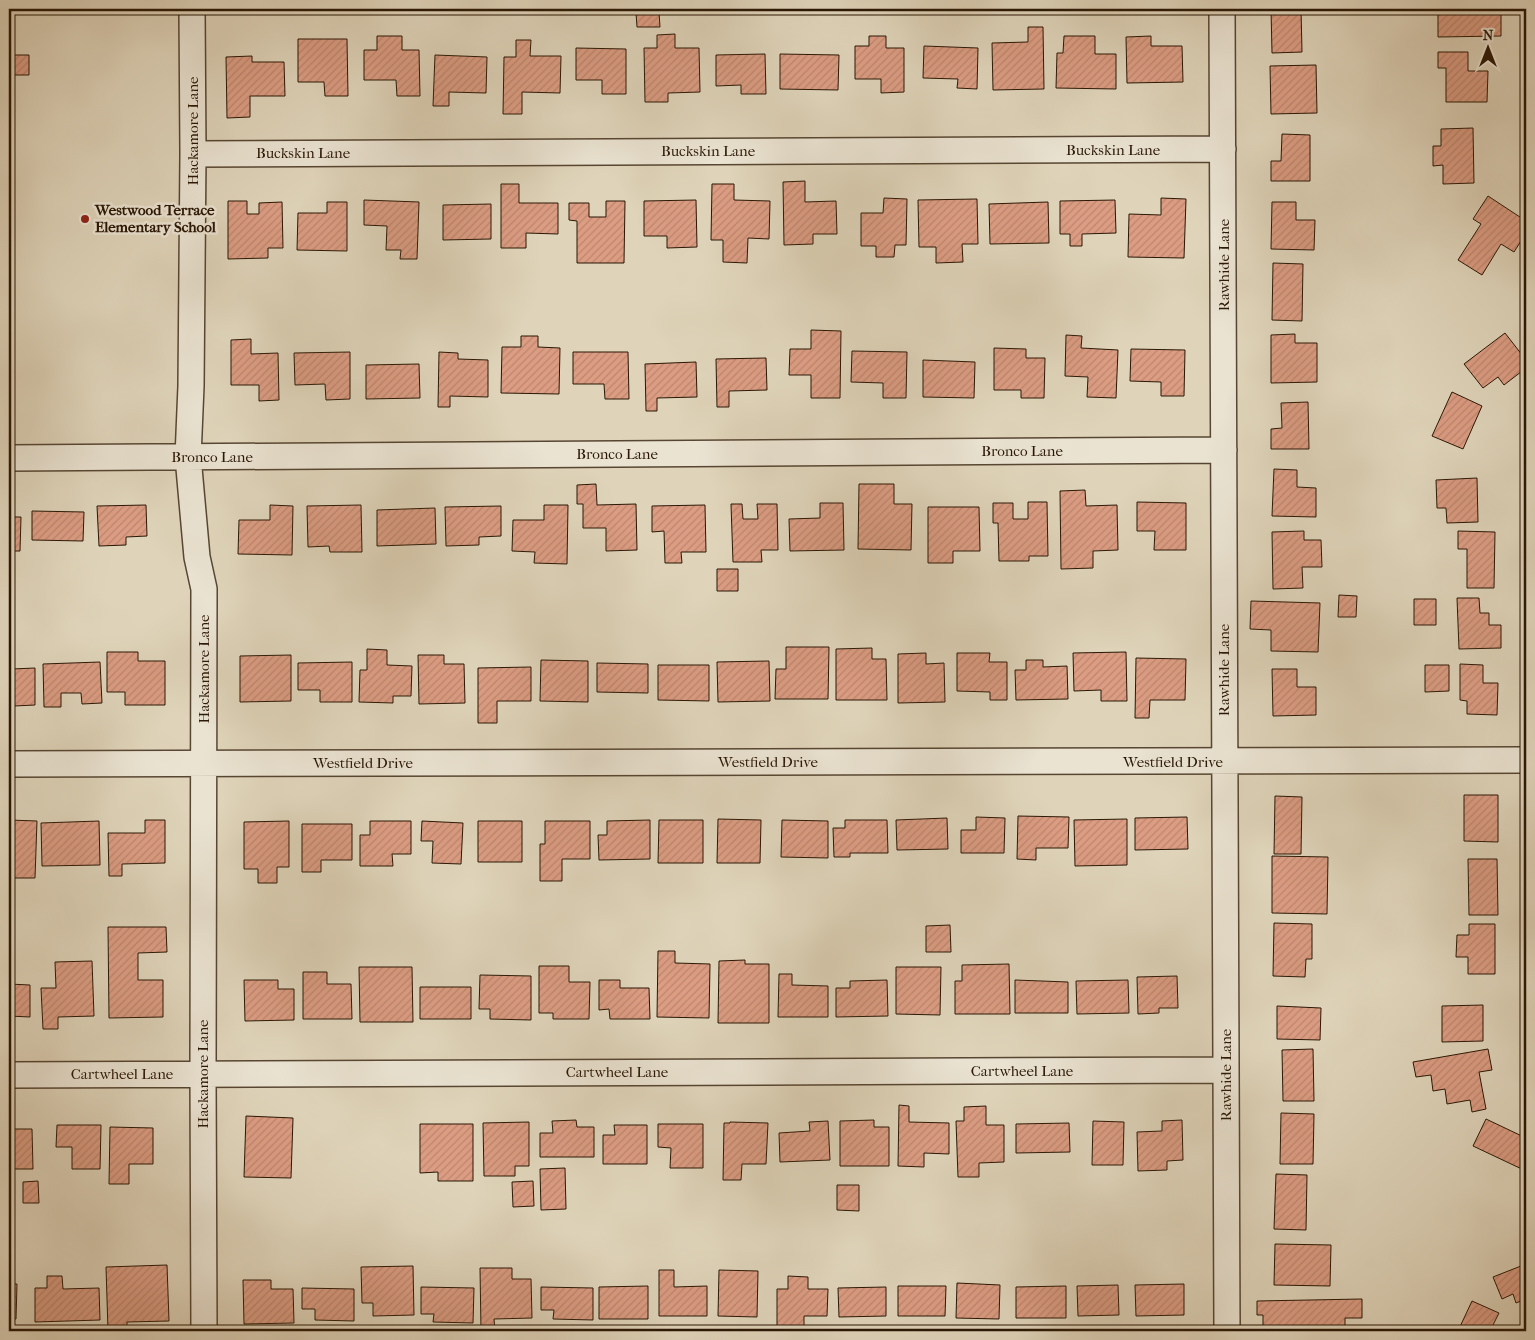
<svg xmlns="http://www.w3.org/2000/svg" width="1535" height="1340" viewBox="0 0 1535 1340" font-family="'IM FELL French Canon',serif">
  <style>
    .building { fill: url(#building-hatch); stroke: #2a1705 }
    .lines { fill: none; stroke-linecap: round; stroke-linejoin: round }
    .street-casing { stroke: #574632; stroke-width: 28 }
    .street { stroke: #eae3d2; stroke-width: 25 }
    .poi-dot { fill: #8f2418; stroke: #eae3d2; stroke-width: 2 }
    .labels { text-anchor: middle; dominant-baseline: central; stroke-width: 5; stroke-linejoin: round; paint-order: stroke }
    .street-label { font-size: 15px; fill: #2a1705; stroke: #eae3d2 }
    .poi-label { font-size: 15px; font-weight: bold; fill: #2a1705; stroke: #eae3d2; text-anchor: start }
  </style>
  <defs>
    <pattern id="building-hatch" width="6" height="6" patternUnits="userSpaceOnUse" patternTransform="scale(1.25)"><rect width="6" height="6" fill="#dc9d83"/><path d="M-1 1l2-2M0 6l6-6M5 7l2-2" fill="none" stroke="#bd8670"/></pattern>
  </defs>
  <rect width="100%" height="100%" fill="#dfd4ba"/>
  <filter id="stains"><feTurbulence type="fractalNoise" baseFrequency=".004" numOctaves="4"/><feColorMatrix values="0 0 0 0 .2 0 0 0 0 .09 0 0 0 0 .02 0 0 0 .5 -.17"/></filter>
  <radialGradient id="worn" r=".72"><stop offset=".6" stop-color="#630" stop-opacity="0"/><stop offset="1" stop-color="#630" stop-opacity=".3"/></radialGradient>
  <path class="building" d="M1271,9h30l1,43 -30,1z
    M1422,9h79v27l-63,1v-27l-16,1z
    M659,12l1,15h-23l-1,-14z
    M1028,27h15l1,62 -51,1 -1,-47 36,-1z
    M675,34v14h24l1,44 -32,1v9h-23l-1,-54h13v-13z
    M377,36h25v14h17l1,46h-23l-1,-16h-32v-30h13z
    M869,36h17v12h18v44l-23,1v-14h-26v-33h14z
    M1064,36h31v18h21v35l-60,-1 1,-35h6z
    M1151,36v10h31l1,36 -56,1 -1,-46z
    M298,39h49l1,57h-23l-1,-14h-26z
    M516,40h15l-1,16h31l-1,37 -38,-1v22h-19l1,-57h12z
    M924,46l54,2 -1,41 -20,-1 1,-9 -35,-1z
    M576,48l50,1v45h-24v-14h-26z
    M1438,52h30v19h20l-1,31h-41v-34h-8z
    M765,54l1,40h-25v-9l-25,1v-31z
    M780,54l59,1 -1,35 -58,-1z
    M9,55h20v20h-20z
    M435,55l52,2 -1,36 -37,-1v14h-16z
    M252,56v6h32l1,34h-35v21l-23,1 -1,-61z
    M1316,65l1,48 -46,1 -1,-48z
    M1473,128l1,55 -31,1v-19l-10,1v-20h8v-17z
    M1282,134l28,1v46h-39v-20h10z
    M805,181v21l31,-1 1,33h-24v10l-29,1 -1,-63z
    M501,184h18v19h39v31l-32,-1v15h-25z
    M712,184h22v16l36,1 -1,38 -21,-1 -1,25 -24,-1v-22h-12z
    M1488,196l38,25v12l-12,19 -13,-8 -19,31 -24,-15 23,-36 -8,-5z
    M884,198l23,1 -1,46h-11l-1,12h-18v-11h-15v-33h22z
    M1161,198l25,1 -2,59 -56,-1 1,-43 32,1z
    M977,199l1,45h-16l1,18 -27,1v-16h-17l-1,-47z
    M364,200l55,2 -2,57h-17l1,-9h-15l1,-24 -23,-1z
    M696,200l1,47 -30,1v-12h-23v-35z
    M1115,200l1,33 -34,1v12h-12v-12h-10v-33z
    M228,201h19v13h12v-11l23,-1 1,46h-15v10l-40,1z
    M606,201h19l-1,62h-47v-42l-8,-1v-17h20v14h17z
    M327,202h20v49l-50,-1 1,-37h29z
    M1048,202l1,41 -59,1 -1,-40z
    M1272,202h24v18h19l-1,30 -43,-1z
    M491,204v35l-48,1v-35z
    M1273,263l30,1 -1,57 -30,-1z
    M811,330l30,1 -1,67h-29v-23h-22l1,-26h21z
    M1505,333l21,27v8l-22,17 -6,-8 -15,11 -19,-24z
    M1295,334v9h22v39l-46,1v-48z
    M1066,335l16,1 -1,12 37,2 -2,48 -29,-1 1,-20 -23,-1z
    M521,336h17v11l22,1 -1,46 -58,-1 1,-46h19z
    M251,339v15l27,-1 1,47 -20,1v-16h-28v-45z
    M994,348l32,1v9h19l-1,40h-23v-8h-27z
    M1131,349l54,1 -1,46h-23v-14l-31,-1z
    M852,351l55,1 -1,46h-23v-15l-32,-1z
    M350,352v47l-24,1 -1,-16 -30,1 -1,-32z
    M439,352l19,1v6l30,1v37l-38,-1v11h-12z
    M573,352h55l1,47h-24l-1,-15h-31z
    M766,358l1,32 -38,1v16h-12l-1,-48z
    M923,360l52,2 -1,36 -51,-1z
    M696,362l1,35 -40,1v13h-11l-1,-47z
    M419,364l1,34 -54,1v-34z
    M1452,392l30,14 -19,43 -31,-13z
    M1308,402l1,47h-38v-20l11,-1 -1,-25z
    M1274,469l23,1v17l19,1v29l-44,-1z
    M1477,478l1,44 -31,1 -1,-15h-9l-1,-28z
    M596,484l1,21 39,-1 1,46 -31,1v-23h-23v-24h-6v-19z
    M859,484h35v20h18l-1,46 -53,-1z
    M1085,490l1,16 31,-1 1,45 -25,1v17l-32,1 -1,-78z
    M1028,502h19l1,54h-19v5h-30l-1,-38h-5v-20h20v16h15z
    M1137,502l49,1v47h-32l1,-19h-18z
    M820,503h23l1,47 -54,1 -1,-32 31,-1z
    M731,504h11l1,15h15l-1,-15h20l1,46h-17l1,12h-29z
    M146,505l1,31 -21,1v8l-27,1 -2,-40z
    M270,505l23,1 -1,49 -54,-1 1,-34h31z
    M361,505l1,47h-32l-1,-6 -21,1 -1,-41z
    M544,505h24l-1,59 -33,-1 1,-11 -23,-1 1,-31h31z
    M705,505l1,47h-25l1,11h-17l-1,-32 -12,1v-26z
    M501,506v30l-22,1v8l-33,1 -1,-39z
    M928,507h51l1,44h-27v12h-25z
    M435,508l1,36 -59,2v-36z
    M32,511l52,1 -1,29 -51,-1z
    M9,517h12l-1,34h-11z
    M1304,531v9h17l1,27h-20l1,21 -30,1 -1,-57z
    M1458,531l37,1 -1,56h-27v-39h-9z
    M717,569h21v22h-21z
    M1339,595l18,1 -1,21h-18z
    M1457,598h22l1,15h9v12h12v23l-42,1z
    M1414,599h22v26h-22z
    M1251,601l69,2 -2,49 -47,-1v-21l-21,-1z
    M786,647h43l-1,52h-53l1,-30h10z
    M872,648v11h14l1,41h-51v-51z
    M367,649l20,1v15l25,1 -1,30h-18v7l-34,-1 1,-32h7z
    M107,652h31v9h27v44h-40v-13h-18z
    M1126,652l1,49h-26v-11l-27,1 -1,-38z
    M926,653v11l18,-1 1,39 -47,1v-49z
    M957,653h33l-1,9h18v38h-17v-8l-33,-1z
    M291,655v46l-51,1v-46z
    M418,655h26v9h20l1,39 -46,1z
    M1136,658l50,1 -1,41h-35l-1,18h-14z
    M9,659h3v10l23,-1v37l-21,1v11h-5z
    M541,660l47,1v41l-48,-1z
    M1026,660h17v7l24,-1 1,33 -52,1 -1,-30h11z
    M769,661l1,40 -52,1 -1,-40z
    M100,662l2,41 -20,1 -1,-11h-20v14h-17l-1,-43z
    M352,662v40h-32v-12h-22v-27z
    M597,663l51,1v29l-51,-1z
    M1460,664l23,1v18h15l-1,32 -30,-1v-13l-7,-1z
    M658,665h51v36l-51,-1z
    M1425,665h24v26l-24,1z
    M531,667v34h-34v22h-19v-55z
    M1272,669h25v18h19v28l-43,1z
    M1464,795h34v47l-34,-1z
    M1275,796l27,1 -1,57h-27z
    M1018,816l51,1 -1,31h-32v12l-19,-1z
    M976,817l29,1 -1,35h-43v-23h15z
    M1187,817l1,32 -53,1v-32z
    M947,818l1,31 -51,1 -1,-30z
    M718,819l43,1 -1,43h-43z
    M1127,819v46l-52,1 -1,-46z
    M9,820l28,1 -2,57h-26z
    M145,820h20v43l-43,1v12h-13l-1,-43h37z
    M650,820v39l-51,1 -1,-25h9v-14z
    M659,820h44v43h-45z
    M782,820l46,1v37l-47,-1z
    M845,820h42l1,33h-38v4h-16l-1,-29h12z
    M99,821l1,44 -58,1 -1,-43z
    M289,821v46h-12v16h-19v-14h-14v-47z
    M370,821h41v33h-19l1,12h-33v-31h10z
    M422,821l41,2 -2,41 -29,-1 1,-22h-12z
    M478,821h44v41h-44z
    M545,821h45v38h-28v22h-22v-37h5z
    M302,824h50v36h-31v12h-19z
    M1272,856l56,1 -1,57 -55,-1z
    M1468,859h29l1,56h-29z
    M1274,923l38,1v35h-6l-1,18 -32,-1z
    M1469,924h26v50h-27v-17h-12l1,-22h12z
    M950,925l1,27h-25v-26z
    M108,927h58l1,25 -29,1v27h25v37l-54,1z
    M658,951h17v12l35,1 -1,54 -52,-1z
    M745,960v4h24v59h-51l1,-62z
    M92,961l2,55 -36,1v12h-15l-2,-41h15l-1,-26z
    M1009,964l1,50h-55v-33h7v-16z
    M539,966h30v16h21l-1,37h-36v-6h-14z
    M359,967h53l1,55h-53z
    M896,967h45l-1,48 -44,-1z
    M303,972h24v12h24l1,35h-49z
    M779,974h13v11l36,1v31h-50z
    M480,975l51,1v44l-41,-1v-10h-11z
    M1177,976l1,32h-19v5l-21,1 -1,-37z
    M244,980h34v9h16v31l-49,1z
    M599,980h21v8h29l1,31h-40l-1,-10 -10,1z
    M887,980l1,36 -52,1v-29h14v-7z
    M1015,980l53,2v31h-53z
    M1128,980l1,33 -52,1 -1,-33z
    M9,984l21,1v32l-21,-1z
    M420,987h51v32h-51z
    M1483,1005v36l-41,1v-36z
    M1277,1006l44,2 -1,32 -43,-1z
    M1313,1049l1,52h-31l-1,-51z
    M1488,1049l4,21 -13,2 7,37 -14,3 -2,-12 -23,4 -2,-15 -12,2 -2,-16 -15,2 -3,-15z
    M899,1105l10,1v16l40,1v31l-25,-1v14l-26,-1z
    M986,1106v19h18v37l-25,1v14h-21l-2,-56h8v-14z
    M1281,1113l33,1 -1,50h-33z
    M246,1116l47,2 -2,60 -47,-1z
    M1486,1119l40,19v33l-53,-25z
    M576,1120l1,7h17v30h-54v-24h13l-1,-12z
    M874,1120v7h15v39h-49v-45z
    M1182,1120l1,40 -16,1v9l-29,1 -1,-39 25,-1v-10z
    M828,1121l2,39 -50,2 -1,-29 31,-2 -1,-9z
    M1093,1121l31,1 -1,43h-31z
    M529,1122v44h-14v10h-31l-1,-53z
    M730,1122l38,1 -2,41h-24l-1,16h-18l1,-57h6z
    M1069,1123l1,29 -54,1v-29z
    M420,1124h53v57h-35v-9l-18,1z
    M658,1124h45v44h-33l1,-20 -13,-1z
    M57,1125h44l-1,44h-28v-22h-16z
    M614,1125h33v39h-44v-29h12z
    M110,1127l43,1v36h-24v20h-20z
    M9,1129h23l1,40h-24z
    M565,1168l1,41 -25,1 -1,-41z
    M1276,1174l31,1 -1,55 -32,-1z
    M38,1181l1,22h-16v-21z
    M533,1181l1,25 -21,1 -1,-25z
    M837,1185h22v26l-22,-1z
    M1275,1244l56,1 -1,41 -56,-1z
    M1526,1264v35l-10,4 -3,-9 -11,5 -9,-22z
    M167,1265l2,56 -42,1v9h-19l-2,-64z
    M413,1266l1,49 -41,1v-13h-11l-1,-36z
    M480,1268h32v11h19l1,39 -38,1 1,12h-14z
    M659,1270h15v17l33,-1v30h-48z
    M719,1270l39,1 -1,46 -39,-1z
    M47,1276h15l1,13 36,-1 1,32 -65,2v-34h12z
    M788,1276l20,1v12h20l-1,27h-23v15h-27v-42h11z
    M243,1280h28v9h22l1,34 -50,1z
    M957,1283l43,2 -1,34 -43,-1z
    M9,1284h8l-1,35h-7z
    M1184,1284v31l-48,1 -1,-31z
    M1118,1285l1,30 -41,1 -1,-30z
    M648,1286v33h-49v-32z
    M898,1286h48l-1,30h-47z
    M1066,1286v32h-50v-31z
    M421,1287l53,1 -1,35 -40,-1 1,-8h-13z
    M541,1287l52,1v32l-40,-1 1,-9h-13z
    M886,1287v29l-47,1 -1,-29z
    M302,1288l52,1v32l-39,-1v-11h-13z
    M1362,1299v19h-17v13h-82v-16h-6v-14z
    M1472,1301l27,12 -9,18h-32z"/>
  <g class="lines">
    <defs>
      <path id="street" d="M192,9l1,145 -2,232 -3,71 9,100 7,32 -1,485 1,257
        M1222,9l5,1322
        M193,154l1030,-5
        M9,458l1215,-8
        M9,764l1517,-4
        M9,1075l1217,-5"/>
    </defs>
    <use href="#street" class="street-casing"/>
    <use href="#street" class="street"/>
  </g>
  <circle class="poi-dot" cx="85" cy="219" r="5"/>
  <g class="labels">
    <g class="street-label">
      <text transform="translate(193 131) rotate(-90)">Hackamore Lane</text>
      <text x="1113" y="150">Buckskin Lane</text>
      <text x="708" y="151">Buckskin Lane</text>
      <text x="303" y="153">Buckskin Lane</text>
      <text transform="translate(1224 265) rotate(-90)">Rawhide Lane</text>
      <text x="1022" y="451">Bronco Lane</text>
      <text x="617" y="454">Bronco Lane</text>
      <text x="212" y="457">Bronco Lane</text>
      <text transform="translate(204 669) rotate(-90)">Hackamore Lane</text>
      <text transform="translate(1224 670) rotate(-90)">Rawhide Lane</text>
      <text x="768" y="762">Westfield Drive</text>
      <text x="1173" y="762">Westfield Drive</text>
      <text x="363" y="763">Westfield Drive</text>
      <text x="1022" y="1071">Cartwheel Lane</text>
      <text x="617" y="1072">Cartwheel Lane</text>
      <text x="122" y="1074">Cartwheel Lane</text>
      <text transform="translate(203 1074) rotate(-90)">Hackamore Lane</text>
      <text transform="translate(1226 1075) rotate(-90)">Rawhide Lane</text>
    </g>
    <g class="poi-label">
      <text x="95" y="210">Westwood Terrace<tspan x="95" dy="17">Elementary School</tspan></text>
    </g>
  </g>
  <rect width="1535" height="1340" fill="none" stroke="#dfd4ba" stroke-width="30"/>
  <rect x="10" y="10" width="1515" height="1320" fill="none" stroke="#2a1705" stroke-width="2.5"/>
  <rect x="15" y="15" width="1505" height="1310" fill="none" stroke="#2a1705"/>
  <g transform="translate(1488 48)" stroke="#eae3d2" stroke-width="4" paint-order="stroke">
  <path d="M0-4L9 19L0 12L-9 19Z" fill="#2a1705"/>
  <text y="-8" font-size="14" font-weight="bold" text-anchor="middle" fill="#2a1705">N</text>
  </g>
  <rect width="100%" height="100%" filter="url(#stains)"/>
  <rect width="100%" height="100%" fill="url(#worn)"/>
</svg>
